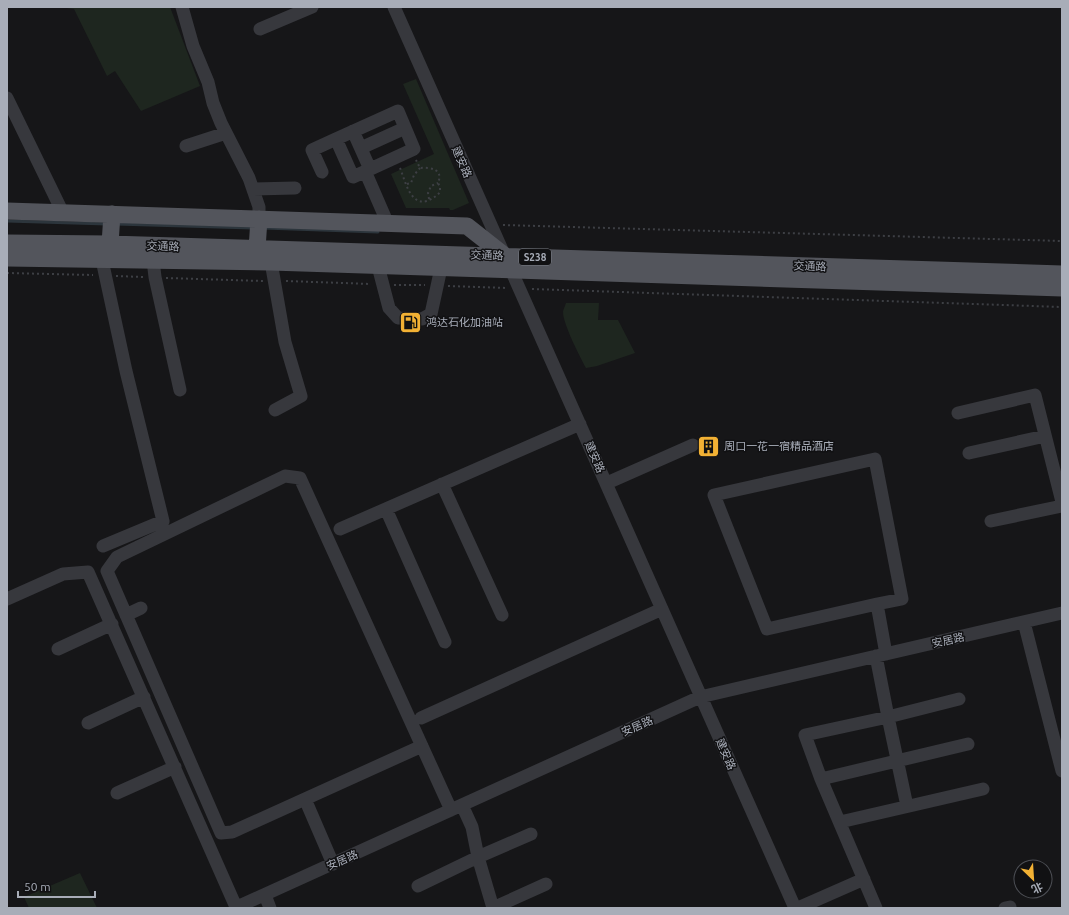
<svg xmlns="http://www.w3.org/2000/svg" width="1069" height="915" viewBox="0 0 1069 915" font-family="Ubuntu,'Noto Sans SC',sans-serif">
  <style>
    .green { fill: #1e261f }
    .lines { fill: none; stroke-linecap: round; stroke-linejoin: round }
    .stream { stroke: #2c353c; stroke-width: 3 }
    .path { stroke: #3d3f44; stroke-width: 2; stroke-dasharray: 2 3; stroke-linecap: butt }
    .minor { stroke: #37383d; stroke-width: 13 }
    .major { stroke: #53555c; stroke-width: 17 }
    .labels { text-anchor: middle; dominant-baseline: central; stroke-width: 3; stroke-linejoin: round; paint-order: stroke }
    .shield { fill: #111113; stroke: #7b7e86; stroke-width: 1 }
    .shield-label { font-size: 10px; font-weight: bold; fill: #a8adb8 }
    .street-label { font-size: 11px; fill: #a8adb8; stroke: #111113 }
    .poi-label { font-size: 11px; fill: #a8adb8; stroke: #111113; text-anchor: start }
  </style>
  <rect width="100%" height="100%" fill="#161618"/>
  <path class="green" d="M65,7h105l30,79 -59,25 -26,-40 -8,5 -33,-67 -8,-1z
    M416,79l53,124 -16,7h-3l-1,-2h-43l-15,-34 43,-20 -31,-70z
    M566,303h33l-1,17h20l17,33 -38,13 -11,2c-6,-11 -23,-44 -23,-56 0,-2 2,-6 3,-9z
    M80,873l17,35h-68l-5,-11z"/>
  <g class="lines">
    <path class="stream" d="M7,221l100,3
      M116,224l136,4
      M264,228l114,4"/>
    <path class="path" d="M400,168c5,12 10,38 27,33 5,-2 10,-5 13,-9v-5l-2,-4c6,-14 -8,-16 -18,-15l-4,-8
      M407,184l4,-1 3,-8 6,-7
      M429,199l-1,-6 3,-7 7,-3
      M503,225l559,16
      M7,273l86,2
      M116,276l27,1
      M166,278l97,3
      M286,281l85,3
      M394,285h31
      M448,286l59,2
      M532,289l530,18"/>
    <path class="minor" d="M182,7l11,39 15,36 5,21 8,20 28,55 10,29v12
      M394,7l401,901
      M260,29l52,-22
      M7,98l56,115
      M398,111l16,38 -61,28 -17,-38z
      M353,131l17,38
      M186,146l40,-13
      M361,148l44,-20
      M365,171l23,53
      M322,172l-10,-22 24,-11
      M253,189l42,-1
      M102,260l24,111 37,150 -60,25
      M153,260l2,17 25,113
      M271,262l14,80 16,54 -26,14
      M378,266l11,42 9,10 24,1 9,-5 10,-46
      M958,413l77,-18 27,107
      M969,453l76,-17
      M607,483l86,-38
      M442,484l60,131
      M386,509l59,133
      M991,521l71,-15
      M340,529l240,-105
      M7,599l56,-25 25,-2 148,335
      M877,604l-110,25 -53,-134 161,-36 27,140 -25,5 9,50
      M126,615l15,-7
      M1024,622l38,149
      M58,649l54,-25
      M876,656l12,61 -83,18 16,44 55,129
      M421,718l241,-109
      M88,723l56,-26
      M422,746l-190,86 -11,1 -114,-262 10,-14 168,-81 15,2 151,332
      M821,779l147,-35
      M117,793l58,-26
      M305,799l28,65
      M462,805l10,22 6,30 15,51
      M907,806l-19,-89 71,-18
      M840,822l143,-33
      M418,886l60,-29 53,-23
      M265,895l5,13
      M235,908l465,-211 362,-84
      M493,908l53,-24
      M798,908l66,-29
      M1005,908l5,-1"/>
    <path class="major" d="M7,211l460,15 38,30
      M7,243l103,1 952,30
      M110,244l2,-30
      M257,249l2,-30
      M7,258l264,4 791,26"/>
  </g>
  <defs>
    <symbol id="fuel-square" viewBox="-11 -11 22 22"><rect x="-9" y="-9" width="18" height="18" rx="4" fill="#f2b134" stroke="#111113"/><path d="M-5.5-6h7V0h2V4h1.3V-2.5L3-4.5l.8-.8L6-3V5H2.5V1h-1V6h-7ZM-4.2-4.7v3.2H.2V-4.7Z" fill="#111"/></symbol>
    <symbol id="building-square" viewBox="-11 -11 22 22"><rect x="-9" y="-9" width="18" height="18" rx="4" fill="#f2b134" stroke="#111113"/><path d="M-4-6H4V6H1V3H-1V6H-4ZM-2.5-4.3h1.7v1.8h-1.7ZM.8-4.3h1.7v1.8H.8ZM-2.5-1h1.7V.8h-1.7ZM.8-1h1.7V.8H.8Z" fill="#111"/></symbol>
  </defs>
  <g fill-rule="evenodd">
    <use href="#fuel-square" x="398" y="310" width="25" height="25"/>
    <use href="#building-square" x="696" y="434" width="25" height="25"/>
  </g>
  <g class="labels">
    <rect class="shield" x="519" y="249" width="32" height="16" rx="3"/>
    <g class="shield-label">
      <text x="535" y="257">S238</text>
    </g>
    <g class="street-label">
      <text transform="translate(462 162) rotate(66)">建安路</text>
      <text transform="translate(163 246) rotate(2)">交通路</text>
      <text transform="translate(487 255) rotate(2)">交通路</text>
      <text transform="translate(810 266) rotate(2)">交通路</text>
      <text transform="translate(595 457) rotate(66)">建安路</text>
      <text transform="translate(948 640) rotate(-13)">安居路</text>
      <text transform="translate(637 726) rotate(-24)">安居路</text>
      <text transform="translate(726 754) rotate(66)">建安路</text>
      <text transform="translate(342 860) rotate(-24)">安居路</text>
    </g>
    <g class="poi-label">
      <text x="426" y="322">鸿达石化加油站</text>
      <text x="724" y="446">周口一花一宿精品酒店</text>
    </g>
  </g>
  <rect width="1069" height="915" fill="none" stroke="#a8adb8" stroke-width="16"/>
  <g transform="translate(1033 879) rotate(155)"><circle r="19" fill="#111113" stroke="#4d4f55"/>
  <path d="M0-3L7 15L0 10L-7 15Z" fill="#f2b134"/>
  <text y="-6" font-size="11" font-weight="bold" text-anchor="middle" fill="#a8adb8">北</text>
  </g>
  <path d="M18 891v6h77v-6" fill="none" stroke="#a8adb8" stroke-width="2"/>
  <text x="24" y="891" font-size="12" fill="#a8adb8" stroke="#111113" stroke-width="3" paint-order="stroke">50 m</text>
</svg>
